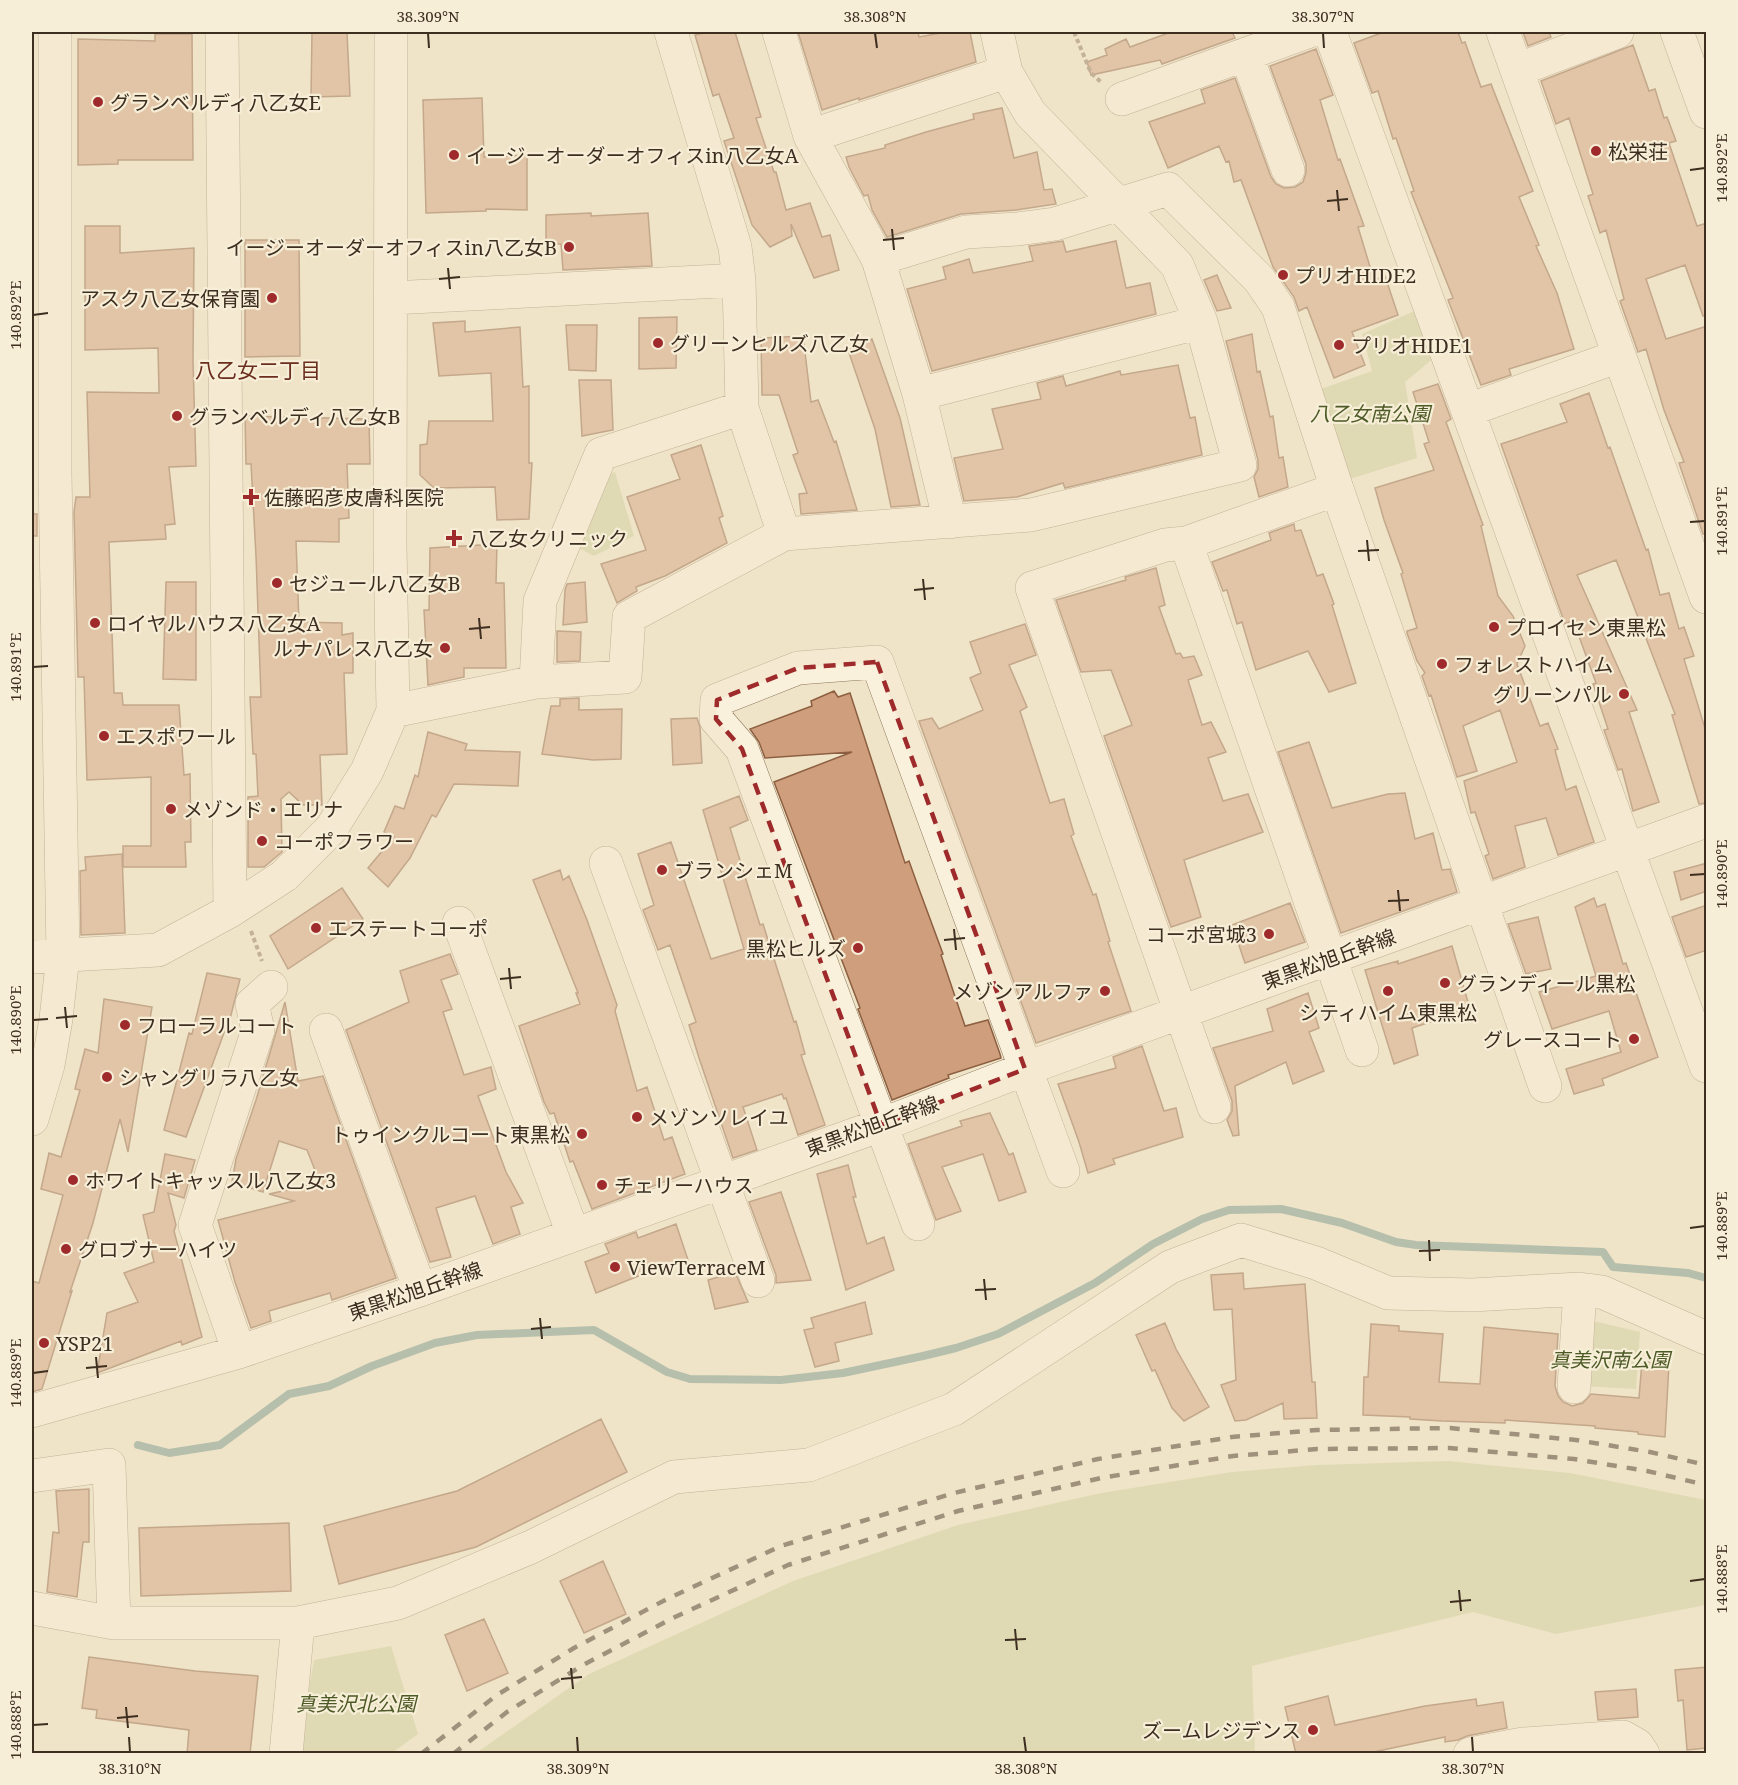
<svg xmlns="http://www.w3.org/2000/svg" width="1738" height="1785" viewBox="0 0 1738 1785" font-family="'Noto Serif','Noto Sans JP',serif">
  <style>
    .green { fill: #c9cf9b }
    .lines { fill: none; stroke-linecap: round; stroke-linejoin: round }
    .stream { stroke: #6f938a; stroke-width: 8 }
    .building { fill: #cf9f7d; stroke: #8d5f41; stroke-width: 1.5 }
    .minor-casing { stroke: #8d765c; stroke-width: 34 }
    .path { stroke: #8d765c; stroke-width: 4; stroke-dasharray: 4.5 3; stroke-linecap: butt }
    .minor { stroke: #faf1dc; stroke-width: 33 }
    .rail { stroke: #3d2e20; stroke-width: 4.5; stroke-dasharray: 10 10; stroke-linecap: butt }
    .marked { fill: none; stroke: #9e2a2b; stroke-width: 4.5; stroke-dasharray: 12 8; stroke-linejoin: round }
    .ticks { fill: none; stroke: #3d2e20; stroke-width: 2 }
    .poi-dot { fill: #9e2a2b; stroke: #f7eed8; stroke-width: 2 }
    .labels { text-anchor: middle; dominant-baseline: central; stroke-width: 4.5; stroke-linejoin: round; paint-order: stroke }
    .poi-label { font-size: 20px; fill: #3d2e20; stroke: #f7eed8; text-anchor: start }
    .park-label { font-size: 20px; font-style: italic; fill: #4d5a26; stroke: #f7eed8 }
    .street-label { font-size: 20px; fill: #3d2e20; stroke: #f7eed8 }
    .neighbourhood-label { font-size: 21px; fill: #6b2e1e; stroke: #f7eed8 }
    .neatline { fill: none; stroke: #3d2e20; stroke-width: 2 }
    .ticks-label { font-size: 15px; text-anchor: middle; fill: #3d2e20 }
  </style>
  <rect width="100%" height="100%" fill="#f0e4c8"/>
  <path class="green" d="M1421,308l20,44 -36,30 12,76 -67,21 -29,-90 51,-18 -10,-37z
    M615,472l19,64 -40,20 -17,-9 28,-70z
    M1581,1318l59,14 -4,57 -55,-3z
    M1448,1461l122,12 136,27v105l-150,29 -83,-22 -221,54 3,87h-779l113,-79 204,-93 165,-56 143,-32 131,-21 85,-7z
    M391,1646l27,88 -26,19 -95,1 17,-94z"/>
  <g class="lines">
    <path class="stream" d="M138,1445l31,8 51,-8 69,-51 40,-8 43,-20 63,-23 42,-8 117,-5 73,42 23,7 91,1 62,-7 80,-17 33,-8 42,-14 97,-51 58,-39 49,-25 27,-9 52,-1 61,14 54,19 20,3 187,7 10,15 75,6 18,5"/>
  </g>
  <path class="building" d="M312,32l35,1 3,63 -39,1z
    M708,32h27l26,85 -5,1 18,54h2l10,38 24,-7 12,34 8,-2 9,35 -25,8 -23,-54 1,12 -22,11 -18,-22 -28,-84 10,-3 -15,-44 -6,2 -18,-61z
    M798,32h120l1,5 27,-5h24l6,30 -117,38v-2l-37,12z
    M1171,32h61l3,6 -73,26 -2,-4 -69,15 -4,-13 20,-7 -2,-6 21,-10 4,8z
    M1384,32h74l4,11 3,-1 16,45 10,-3 42,107 -14,6 20,48 -3,1 21,47 17,56 -65,20 2,6 -30,10 -33,-85 5,-2 -42,-106 3,-1 -18,-53 -3,1 -15,-48 -6,2 -18,-50z
    M1523,32h26l2,5 -23,9z
    M155,34h37l1,126h-75v4l-40,1v-126l77,2z
    M1633,45l16,46 6,-2 9,29 3,-1 9,24 -7,2 28,83 10,-3v92l-4,1 -18,-51 -39,14 20,60 41,-13v208h-4l-24,-71 5,-1 -20,-52 -18,-61 -8,3 -18,-51 4,-2 -18,-69 -6,3 -12,-37 5,-2 -24,-76 -13,6 -15,-43z
    M1316,49l17,46 -13,5 18,60 2,-1 24,67 -6,1 16,53 11,-4 13,39 -46,17 13,33 -31,13 -27,-71 -8,4 -5,-14 -21,-30 -32,-87 -7,2 -5,-21 -3,1 -7,-16 -51,22 -19,-46 56,-19 -4,-13 34,-12 36,99 5,7 8,4 11,-1 8,-5 3,-9v-9l-36,-98z
    M482,98l2,59 43,-2v55l-41,-1v2l-60,2 -3,-113z
    M1002,108l12,50 23,-6 7,38 8,-1 4,15 -40,6 -55,4 -74,23 -15,-27 -4,-15 -4,1 -15,-29 -3,-10 39,-9v-3l41,-13 48,-13 -1,-5z
    M591,213v3l57,-3 4,53 -89,4 -2,-26h-15v-29z
    M85,226h35v27l74,-5 -1,113 3,105 -27,1 6,57 -10,1 1,14 -57,3 5,151h8l1,12h56l5,70 6,-1 1,68h-6l1,25h-63v-21h28v-69l-64,3 -3,-103h-6l-4,-165 2,-15h14l-3,-105 72,1 -1,-45 -73,2z
    M245,240h54l1,116 -55,1z
    M1063,241l3,11 50,-11 10,47 24,-5 6,31 -224,57 -25,-82 39,-10 -3,-12 26,-8 4,14 60,-12 -4,-15z
    M1217,275l14,33 -14,3 -13,-31z
    M677,317l-1,51 -37,1v-51z
    M465,321v11l55,-5 3,60 6,-1v77h3l-3,56 -32,1 -2,-33 -61,1 -14,-13v-30l7,-1 2,-23h64l-2,-48 -52,3 -6,-53z
    M566,325h31l-1,46 -27,-1z
    M1252,334l5,38 3,-1 10,46 3,-1 6,42 4,-1 5,30 -29,10 -5,-20 4,-8v-9l-32,-119z
    M803,336l8,66 7,-2 16,42 2,-1 21,69 -56,4 -2,-20 8,-1 -14,-38 5,-2 -19,-58h-17l-1,-57z
    M872,339l28,79 20,87 -29,2 -16,-78 -27,-79z
    M1178,365l12,53 5,-1 7,38 -137,33 -2,-5 -46,14 -53,4 -10,-43 49,-9 -11,-40 49,-10 -4,-16 26,-7 3,10 54,-15 1,4z
    M579,380h32l2,50 -31,6z
    M1438,384l13,35 -5,3 37,103 -2,1 17,70 15,20 12,30 -8,18 23,62 8,-3 10,26 -3,1 11,40 10,-4 18,56 -36,13 -12,-37 -31,8 10,41 -32,12 -8,-23 4,-2 -14,-42 -4,1 -7,-32 53,-19 -17,-52 -37,16 14,45 -20,6 -26,-82 -2,1 -7,-20 3,-3 -8,-12 -10,-28v-2l10,-3 -16,-54 2,-1 -19,-53 -9,-32 59,-18 -10,-26 5,-2 -16,-50z
    M1589,393l19,55 2,-1 36,103 2,-1 12,46 9,-2 10,36 5,-2 10,29 -10,3 23,76v68l-8,1 -27,-89 3,-1 -59,-154 -39,15 60,135 -8,2 30,90 -26,9 -11,-42 -4,1 -14,-40 4,-1 -15,-45 3,-1 -23,-63 -8,4 -64,-180 66,-22 -7,-18z
    M245,416l124,3 1,45h-23l2,54 -10,1v23l-43,-1 3,81 43,1v12l11,-2v40h-9l3,81 -27,1 2,50h-19l-14,-13 -8,7 1,53 -18,15h-16v-70l10,-1 -2,-42h-3l-3,-57h11l-5,-141 -5,-92h-5z
    M701,445l22,71 -4,2 8,25 -62,33 -29,11 1,4 -20,12 -16,-39 45,-14 -19,-53 53,-18 -9,-24z
    M32,514h5v22h-5z
    M1294,524l1,7 6,-1 16,46 6,-2 11,30 -2,1 24,78 -27,9 -21,-41 -52,19 -14,-48 -5,2 -10,-34 -4,1 -11,-29 59,-22 -2,-7z
    M497,544l-1,39h8l2,85h-42v9l-36,8 -4,-75h5l1,-62z
    M1156,568l9,37 -6,2 17,47 4,-1 3,5 11,-2 8,19 -14,5 14,45 9,-3 15,30 -18,6 15,43 25,-7 15,38 -79,28 17,57 -30,10 -67,-191 28,-11 -21,-55 -30,2 -25,-72 70,-20 -1,-3z
    M166,582h30v98l-33,-1z
    M585,582l2,40 -24,3 2,-35 2,-6z
    M1025,624l11,31 -27,10 18,42 -7,4 30,92 14,-4 10,35 -3,2 22,59 3,-1 14,47 -2,1 23,69 -95,32 -117,-322 13,-3 7,11 44,-19 -13,-32 11,-5 -11,-31z
    M557,631l24,1 -1,29 -23,1z
    M834,691l4,6 12,-4 55,170 4,-2 10,28 24,65 -2,1 24,71 23,-6 12,34 1,4 -53,17 1,3 -57,22 -34,-91 2,-1 -86,-226 78,-30 -87,6 -6,-16 -9,-13 62,-23 -1,-5z
    M579,698v12l43,-1 -1,50 -28,1 -51,-6 9,-48h9v-7z
    M697,718l3,9 2,36 -29,2 -2,-46z
    M428,732l39,12 -2,6 55,2 -2,34 -64,-2 -18,33 -4,-2 -22,43 -22,29 -20,-19 26,-31 -10,-5 11,-26 9,3 11,-34 3,2z
    M1309,742l23,66 56,-14 17,-1 10,46 18,-6 9,37 8,-1 7,23 -116,41 -63,-181z
    M739,796l9,24 -18,8 30,97 3,-1 31,98 2,-1 9,33 -4,1 24,70 -27,10 -12,-37 -2,1 -2,-5 -39,13 14,43 -24,8 -34,-100 -10,-33 7,-3 -26,-77 -12,5 -15,-40 11,-5 -16,-51 33,-12 40,117 33,-10 -41,-139z
    M122,854l3,79 -44,2 -1,-64 6,-1 -1,-13z
    M1707,863v28l-26,9 -7,-28z
    M560,870l3,10 6,-4 18,44 30,85 -2,6 22,80 10,-4 17,53 8,-3 13,37 -93,35 -19,-48 -3,1 -16,-49 -4,1 -6,-12 -25,-76 61,-22 -4,-11h2l-45,-113z
    M342,888l21,31 -75,50 -18,-33z
    M1594,898l3,9 8,-3 18,60 3,-1 32,94 -56,22 2,6 -30,9 -8,-25 55,-17 -12,-41 -57,18 -13,-37 57,-16 -21,-69z
    M1290,903l15,39 -60,21 -13,-38z
    M1707,905v45l-21,7 -14,-40z
    M1538,917l13,52 -25,5 -18,-50z
    M1452,946l18,63 -58,19 6,27 -24,9 -29,-94 33,-9v3z
    M450,954l8,20 -17,6 11,29 -9,3 21,63 27,-8 5,22 -18,7 28,76 17,31 -12,4 9,27 -27,10 -18,-48 -39,12 15,49 -21,5 -84,-232 63,-28 -9,-31z
    M207,973l33,6 -13,52 -2,-1 -39,107 -22,-7 25,-97 3,1z
    M1308,993l11,35 -10,4 15,39 -31,13 -7,-22 -51,24 4,49 -6,1 -6,-16 5,-9v-10l-19,-53 60,-17 -6,-22z
    M104,999l48,8 -24,145 -8,-33 -27,104 -23,69 2,-1 -30,98 -10,3v-111l7,2 24,-88 -22,-6 8,-36 12,4 19,-67 -5,-1 10,-40 13,4z
    M285,1002l13,79 25,-5 73,202 -64,22 -2,-7 -61,18 2,10 -20,7 -16,-46 -17,-62 76,-19 -25,-7 51,-11 -13,-33 -28,-9 -16,51 -31,-10 4,-23 20,-59z
    M1142,1046l22,65 12,-3 7,29 -70,22 2,5 -27,9 -9,-31 -21,-58 58,-16 -3,-11z
    M990,1113l19,42 4,-2 13,39 -27,9 -16,-47 -41,13 19,44 -25,9 -28,-76 54,-18 -2,-5z
    M165,1154l30,6 -11,38 -16,-5 8,32 -2,6 28,106 -20,8 -1,-4 -84,32 10,-60 31,-11 -14,-29 30,-11 -11,-47 11,-3z
    M848,1165l8,32h-3l14,47 17,-7 10,33 -48,20 -29,-116z
    M781,1192l30,88 -35,3v-8l-27,-73z
    M676,1224l12,36 -47,15 -45,18 -11,-31 24,-9 -4,-9 31,-12 2,6z
    M735,1272l13,30 -33,7 -7,-29z
    M1243,1273l1,16 61,-5 7,98h3l2,36 -33,1 -1,-16 -37,17 -11,1 -14,-36 15,-5 -4,-71 -18,1 -3,-35z
    M865,1302l7,32 -37,9 4,18 -24,6 -11,-37 10,-2 -3,-10z
    M1165,1323l11,26 33,58 -25,14 -12,-13 -17,-38 -3,1 -16,-36z
    M1371,1324l28,2v5l44,3 -4,48 41,2 4,-57 74,7 -3,52 3,10 5,6 9,4 11,-3 8,-9 48,4 3,-37 27,3 -4,73 -27,-3v-2l-43,-4v-2l-90,-6v3l-63,-2 -32,-2v-2l-47,-2 1,-38h4z
    M601,1419l26,53 -151,75 -137,37 -15,-58 133,-35z
    M89,1489v53h-6l-6,55 -30,-5 6,-60 6,1 -3,-42z
    M289,1523l2,68 -150,5 -2,-68z
    M603,1561l23,53 -42,19 -24,-52z
    M484,1619l24,54 -41,18 -22,-56z
    M89,1657l106,14 63,5 -8,78h-63l2,-24 -93,-12 1,-8 -15,-2z
    M1707,1667v81l-20,2 -4,-50 -5,1 -3,-31z
    M1636,1689l2,28 -40,3 -3,-28z
    M1328,1696l7,29 90,-19 51,-7 1,7 26,-4 4,26 -40,8 -9,4 -13,2v-5l-81,17h-68l-11,-47z"/>
  <g class="lines">
    <defs>
      <path id="minor" d="M222,32l8,879
        M671,32l64,215 4,33 3,128 42,126
        M779,32l31,104 68,123 41,135 31,128
        M1330,32l376,1034
        M1503,32l203,565
        M1677,32l29,80
        M1246,54l42,116
        M1517,70l100,-38
        M1122,99l185,-67
        M810,136l196,-64
        M878,259l88,-27 52,-3 37,-5 113,-35 91,90 19,28 59,182 -151,54 -21,2 -133,43 182,519
        M392,298l347,-18
        M919,394l282,-72
        M1468,410l151,-54
        M1337,489l208,597
        M1186,543l176,507
        M536,682l4,-81 61,-147 141,-46
        M393,711l143,-29 89,-5 4,-60 155,-83 247,-19 209,-50 -39,-143 -24,-57 -147,-152 -24,-41 -9,-40
        M606,863l152,418
        M459,923l114,311
        M32,957l126,-7 72,-39 54,-35 47,-47 36,-58 26,-60 -3,-167 1,-512
        M326,1030l94,260
        M32,1119l16,-54 8,-46 7,-63 -8,-484v-440
        M918,1224l-176,-475 -26,-30 1,-19 81,-32 79,-6 186,509
        M239,1352l-44,-127 63,-195 -6,-26 19,-17
        M1574,1387l6,-98
        M32,1411l207,-59 181,-62 461,-165 144,-56 681,-248
        M32,1476l77,-11 5,158
        M32,1608l82,15h184l100,-20 133,-56 143,-70 135,-12 145,-56 216,-142 71,-27 75,23 72,30 84,2 108,-6 22,3 104,46
        M286,1754l12,-131
        M1470,1754l53,-10 100,-7 14,8 6,9"/>
    </defs>
    <use href="#minor" class="minor-casing"/>
    <path class="path" d="M1074,32l17,41 10,9
      M251,931l11,30"/>
    <use href="#minor" class="minor"/>
    <path class="rail" d="M421,1754l76,-59 77,-47 93,-49 114,-53 173,-53 144,-34 134,-22 85,-7 133,-2 126,12 74,12 56,13
      M453,1754l54,-42 76,-47 92,-48 113,-52 170,-54 143,-33 132,-22 84,-7 132,-1 125,11 73,12 59,14"/>
  </g>
  <path d="M0 0H1738V1785H0ZM877,662l148,407 -144,56 -139,-376 -26,-30 1,-19 81,-32z" fill="#f0e4c8" fill-opacity=".55" fill-rule="evenodd"/>
  <path class="marked" d="M877,662l148,407 -144,56 -139,-376 -26,-30 1,-19 81,-32z"/>
  <path class="ticks" d="M428,33l1,15M875,33l2,15M1323,33l1,15M1690,170l15,-2M1337,190l2,21M1327,201l21,-2M892,229l2,21M883,240l21,-2M448,268l2,21M439,279l21,-2M33,315l15,-2M1690,522l15,-1M1367,540l2,21M1358,551l21,-1M923,579l2,21M914,590l20,-2M479,618l2,21M469,629l21,-2M33,667l15,-1M1690,875l15,-1M1398,890l2,21M1388,901l21,-1M954,929l2,21M944,940l21,-2M509,968l2,21M500,979l21,-2M65,1007l2,21M56,1018l21,-2M33,1020l15,-1M1690,1228l15,-2M1429,1240l1,21M1419,1251l21,-1M984,1279l2,21M975,1290l21,-1M540,1318l2,21M531,1329l20,-2M96,1357l2,21M86,1368l21,-2M33,1373l15,-2M1690,1581l15,-2M1459,1590l2,21M1450,1602l21,-2M1015,1629l2,21M1005,1640l21,-1M571,1668l2,21M561,1679l21,-2M126,1707l2,21M117,1718l21,-2M33,1725l15,-1M129,1737l1,15M577,1737l1,15M1024,1737l2,15M1472,1737l1,15"/>
  <g class="poi-dot">
    <circle cx="98" cy="102" r="6"/>
    <circle cx="1596" cy="151" r="6"/>
    <circle cx="454" cy="155" r="6"/>
    <circle cx="569" cy="247" r="6"/>
    <circle cx="1283" cy="275" r="6"/>
    <circle cx="272" cy="298" r="6"/>
    <circle cx="658" cy="343" r="6"/>
    <circle cx="1339" cy="345" r="6"/>
    <circle cx="177" cy="416" r="6"/>
    <path d="M248 488h6v6h6v6h-6v6h-6v-6h-6v-6h6z"/>
    <path d="M451 529h6v6h6v6h-6v6h-6v-6h-6v-6h6z"/>
    <circle cx="277" cy="583" r="6"/>
    <circle cx="95" cy="623" r="6"/>
    <circle cx="1494" cy="627" r="6"/>
    <circle cx="445" cy="648" r="6"/>
    <circle cx="1442" cy="664" r="6"/>
    <circle cx="1624" cy="694" r="6"/>
    <circle cx="104" cy="736" r="6"/>
    <circle cx="171" cy="809" r="6"/>
    <circle cx="262" cy="841" r="6"/>
    <circle cx="662" cy="870" r="6"/>
    <circle cx="316" cy="928" r="6"/>
    <circle cx="1269" cy="934" r="6"/>
    <circle cx="858" cy="948" r="6"/>
    <circle cx="1445" cy="983" r="6"/>
    <circle cx="1105" cy="991" r="6"/>
    <circle cx="1388" cy="991" r="6"/>
    <circle cx="125" cy="1025" r="6"/>
    <circle cx="1634" cy="1039" r="6"/>
    <circle cx="107" cy="1077" r="6"/>
    <circle cx="637" cy="1117" r="6"/>
    <circle cx="582" cy="1134" r="6"/>
    <circle cx="73" cy="1180" r="6"/>
    <circle cx="602" cy="1185" r="6"/>
    <circle cx="66" cy="1249" r="6"/>
    <circle cx="615" cy="1267" r="6"/>
    <circle cx="44" cy="1343" r="6"/>
    <circle cx="1313" cy="1730" r="6"/>
  </g>
  <g class="labels">
    <g class="poi-label">
      <text x="110" y="102">グランベルディ八乙女E</text>
      <text x="1608" y="151">松栄荘</text>
      <text x="466" y="155">イージーオーダーオフィスin八乙女A</text>
      <text x="557" y="247" text-anchor="end">イージーオーダーオフィスin八乙女B</text>
      <text x="1295" y="275">プリオHIDE2</text>
      <text x="260" y="298" text-anchor="end">アスク八乙女保育園</text>
      <text x="670" y="343">グリーンヒルズ八乙女</text>
      <text x="1351" y="345">プリオHIDE1</text>
      <text x="189" y="416">グランベルディ八乙女B</text>
      <text x="264" y="497">佐藤昭彦皮膚科医院</text>
      <text x="468" y="538">八乙女クリニック</text>
      <text x="289" y="583">セジュール八乙女B</text>
      <text x="107" y="623">ロイヤルハウス八乙女A</text>
      <text x="1506" y="627">プロイセン東黒松</text>
      <text x="433" y="648" text-anchor="end">ルナパレス八乙女</text>
      <text x="1454" y="664">フォレストハイム</text>
      <text x="1612" y="694" text-anchor="end">グリーンパル</text>
      <text x="116" y="736">エスポワール</text>
      <text x="183" y="809">メゾンド・エリナ</text>
      <text x="274" y="841">コーポフラワー</text>
      <text x="674" y="870">ブランシェM</text>
      <text x="328" y="928">エステートコーポ</text>
      <text x="1257" y="934" text-anchor="end">コーポ宮城3</text>
      <text x="846" y="948" text-anchor="end">黒松ヒルズ</text>
      <text x="1457" y="983">グランディール黒松</text>
      <text x="1093" y="991" text-anchor="end">メゾンアルファ</text>
      <text x="1388" y="1012" text-anchor="middle">シティハイム東黒松</text>
      <text x="137" y="1025">フローラルコート</text>
      <text x="1622" y="1039" text-anchor="end">グレースコート</text>
      <text x="119" y="1077">シャングリラ八乙女</text>
      <text x="649" y="1117">メゾンソレイユ</text>
      <text x="570" y="1134" text-anchor="end">トゥインクルコート東黒松</text>
      <text x="85" y="1180">ホワイトキャッスル八乙女3</text>
      <text x="614" y="1185">チェリーハウス</text>
      <text x="78" y="1249">グロブナーハイツ</text>
      <text x="627" y="1267">ViewTerraceM</text>
      <text x="56" y="1343">YSP21</text>
      <text x="1301" y="1730" text-anchor="end">ズームレジデンス</text>
    </g>
    <g class="park-label">
      <text x="1370" y="413">八乙女南公園</text>
      <text x="1610" y="1359">真美沢南公園</text>
      <text x="356" y="1703">真美沢北公園</text>
    </g>
    <g class="street-label">
      <text transform="translate(1329 959) rotate(-20)">東黒松旭丘幹線</text>
      <text transform="translate(872 1126) rotate(-20)">東黒松旭丘幹線</text>
      <text transform="translate(415 1291) rotate(-19)">東黒松旭丘幹線</text>
    </g>
    <g class="neighbourhood-label">
      <text x="258" y="370">八乙女二丁目</text>
    </g>
  </g>
  <rect width="1738" height="1785" fill="none" stroke="#f7eed8" stroke-width="66"/>
  <rect x="33" y="33" width="1672" height="1719" class="neatline"/>
  <g class="ticks-label">
    <text x="428" y="22">38.309°N</text>
    <text x="875" y="22">38.308°N</text>
    <text x="1323" y="22">38.307°N</text>
    <text transform="translate(1722 168) rotate(-90)" y="5">140.892°E</text>
    <text transform="translate(16 315) rotate(-90)" y="5">140.892°E</text>
    <text transform="translate(1722 521) rotate(-90)" y="5">140.891°E</text>
    <text transform="translate(16 667) rotate(-90)" y="5">140.891°E</text>
    <text transform="translate(1722 874) rotate(-90)" y="5">140.890°E</text>
    <text transform="translate(16 1020) rotate(-90)" y="5">140.890°E</text>
    <text transform="translate(1722 1226) rotate(-90)" y="5">140.889°E</text>
    <text transform="translate(16 1373) rotate(-90)" y="5">140.889°E</text>
    <text transform="translate(1722 1579) rotate(-90)" y="5">140.888°E</text>
    <text transform="translate(16 1725) rotate(-90)" y="5">140.888°E</text>
    <text x="130" y="1774">38.310°N</text>
    <text x="578" y="1774">38.309°N</text>
    <text x="1026" y="1774">38.308°N</text>
    <text x="1473" y="1774">38.307°N</text>
  </g>
</svg>
